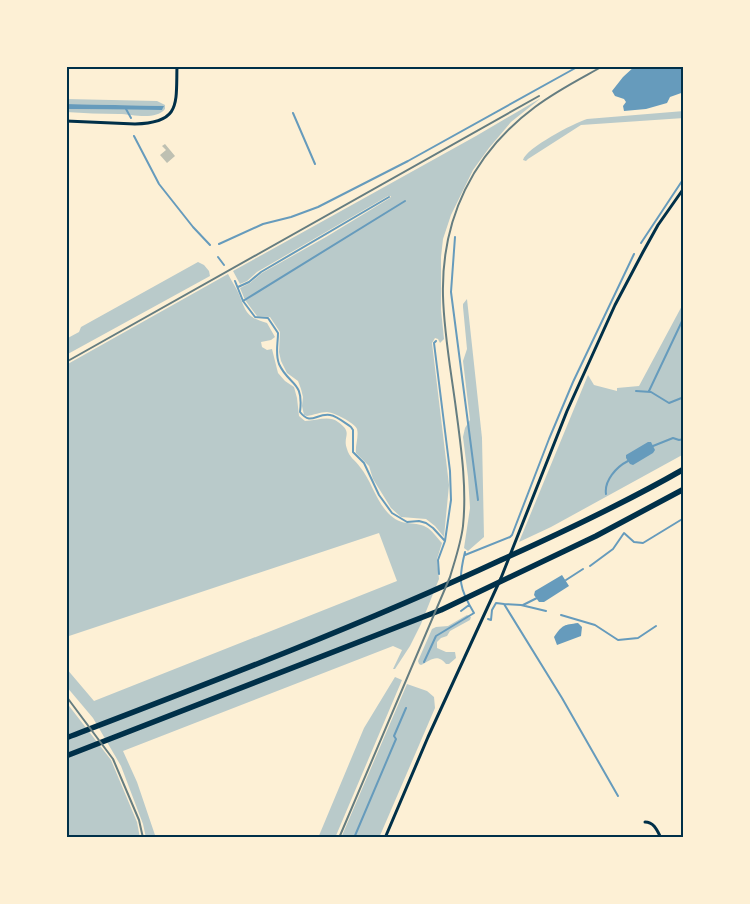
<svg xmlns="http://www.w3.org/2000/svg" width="750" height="904" viewBox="0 0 750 904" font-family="'DM Sans',sans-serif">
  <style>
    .green { fill: #b9caca }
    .water { fill: #669bbc }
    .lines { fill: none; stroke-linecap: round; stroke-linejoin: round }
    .stream { stroke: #669bbc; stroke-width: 2 }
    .building { fill: #bec0b2 }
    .minor { stroke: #003049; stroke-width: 3 }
    .motorway { stroke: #003049; stroke-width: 5.5 }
    .rail { stroke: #657d81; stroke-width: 2 }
    .neatline { fill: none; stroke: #003049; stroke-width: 2 }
  </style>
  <rect width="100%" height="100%" fill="#fdf0d5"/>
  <path class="green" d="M541,98l-30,24 -22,26 -16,22 -22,45 -8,24 -2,18v53l3,29 -4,4 -2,-4 -3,-1 -3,5 17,142 -5,52 -9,-11 -9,-7 -25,-2 -10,-9 -18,-29 -4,-13 -13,-13c-1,-7 3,-17 1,-24 -2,-6 -24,-17 -30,-17 -7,0 -13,3 -20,4l-3,-1 -2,-9 1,-9 -2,-8 -3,-8 -11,-8 -6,-12 -2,-9 1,-20 -10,-15 -13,-1 -12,-16 -5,-12 10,-5 12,-10 64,-36 64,-39 1,-2h-3l-131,76 -10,9 -7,3 -7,-13 243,-135z
    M66,99l91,2 8,4v4c-10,12 -33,5 -46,5 -18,0 -35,-1 -53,-2v-3l96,1 1,-4 -97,-2z
    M684,111v7l-103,7 -53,34 -2,2 -3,-1c3,-12 51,-37 64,-41z
    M198,262l6,3 5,6 1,5 -144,79v-16l13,-7 2,-5z
    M228,274c3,6 7,12 10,18 8,19 7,25 29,31l8,14 -4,3 -10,2 1,5 5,3 5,-1 6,24 7,8 9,6 3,11 2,18 6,5c11,0 24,-6 33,1 16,11 4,14 9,27 2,8 8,11 13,18 11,13 15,32 28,46 14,15 25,7 38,14 6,3 11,11 16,16l-5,16 2,20 -18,45 -11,22 -15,23h-2l9,-19 -9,-4 -270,105 14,31 19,56h-10l-3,-14 -22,-58 -28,-48 -27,-32v-18l28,33 303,-120 -18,-48 -313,104v-272z
    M467,299l15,139 2,99 -16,14 -4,-3 6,-40 -2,-31 -5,-40 2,-9 5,-8 -7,-59 4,-12 -4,-42v-3z
    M684,302v152l-133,73 -32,15 69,-167 6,10 23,6v-3l22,-2z
    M467,615l4,2 -1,3 -20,11 -3,5 -6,2 -4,4v6l9,4h9l1,6 -7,6h-3c-9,-11 -15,-4 -25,1l-2,-1 -1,-3 14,-32 4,-2 12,-1z
    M395,677l7,3 -67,158h-17l46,-110z
    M407,684l20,7 7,6 1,11 -56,130h-38z
    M66,702l45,58 26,62 3,16h-74z"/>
  <path class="water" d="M635,66h49v26l-14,5 -3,6 -21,6 -22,2 -1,-5 3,-4 -2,-3 -9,-3 -3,-5 11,-14z
    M66,104l98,2 -2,4 -96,-1z
    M648,442h3l4,8 -2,3 -20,12 -3,-1 -4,-6v-3z
    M562,575l7,11 -25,16h-5l-5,-7 1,-4z
    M578,623l4,4 -1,9 -24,9 -3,-8c9,-13 10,-12 24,-14z"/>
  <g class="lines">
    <path class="stream" d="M126,109l5,9
      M293,113l22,51
      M134,136l25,48 34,43 17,18
      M455,237l-4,55 27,208
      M641,243l43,-65
      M219,244l44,-20 28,-7 27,-10 90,-46 171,-95
      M218,257l6,8
      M235,281l8,20 12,16 13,1 10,15c0,11 -3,20 1,31 10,22 25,16 21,48 11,14 16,1 30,3 7,1 15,8 21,12l2,3v22l11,11 15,32 13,18 15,9 12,-1 7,2 7,5 12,13 -7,19 1,14
      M238,287l11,-5 12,-10 128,-75
      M243,301l162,-100
      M436,341l-2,2 16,128 1,29 -6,41
      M636,391l15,1 18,11 15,-6
      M649,391l35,-74
      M653,446l20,-8 6,2 5,-1
      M606,494c-2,-13 10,-27 22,-33
      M465,555l45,-18 2,-2 37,-96 24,-57 61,-128
      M590,566l23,-17 11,-16 10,9 9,1 41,-25
      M566,580l17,-11
      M523,605l16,-8
      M461,611l8,-6
      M546,611l-25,-6 -17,-1 58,94 56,98
      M561,615l34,10 23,15 20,-2 18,-12
      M488,619l3,1 1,-10 4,-7 8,1
      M424,662l12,-26 38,-23c-15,-25 -16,-33 -9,-61
      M354,838l42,-99 -2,-3 12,-28"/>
  </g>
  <path class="building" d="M165,144l10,12 -8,7 -7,-8 6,-5 -4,-4z"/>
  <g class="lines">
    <path class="minor" d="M66,121l69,3c46,-1 41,-20 42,-58
      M645,822c9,0 12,8 16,16
      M385,838l43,-101 73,-159 66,-167 48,-106 28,-53 15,-27 26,-37"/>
    <path class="motorway" d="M66,738c146,-56 293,-112 435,-178 62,-28 124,-57 183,-91
      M66,756l375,-146 155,-74 88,-47"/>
    <path class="rail" d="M66,362l473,-266
      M66,696l47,63 26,61 4,18
      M339,838l111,-261c5,-17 11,-34 13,-51 4,-39 -2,-79 -7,-117 -5,-38 -12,-75 -13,-113 -2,-77 30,-143 92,-189 21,-16 45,-28 68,-41"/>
  </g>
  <rect width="750" height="904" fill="none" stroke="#fdf0d5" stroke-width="135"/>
  <rect x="68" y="68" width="614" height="768" class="neatline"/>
</svg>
